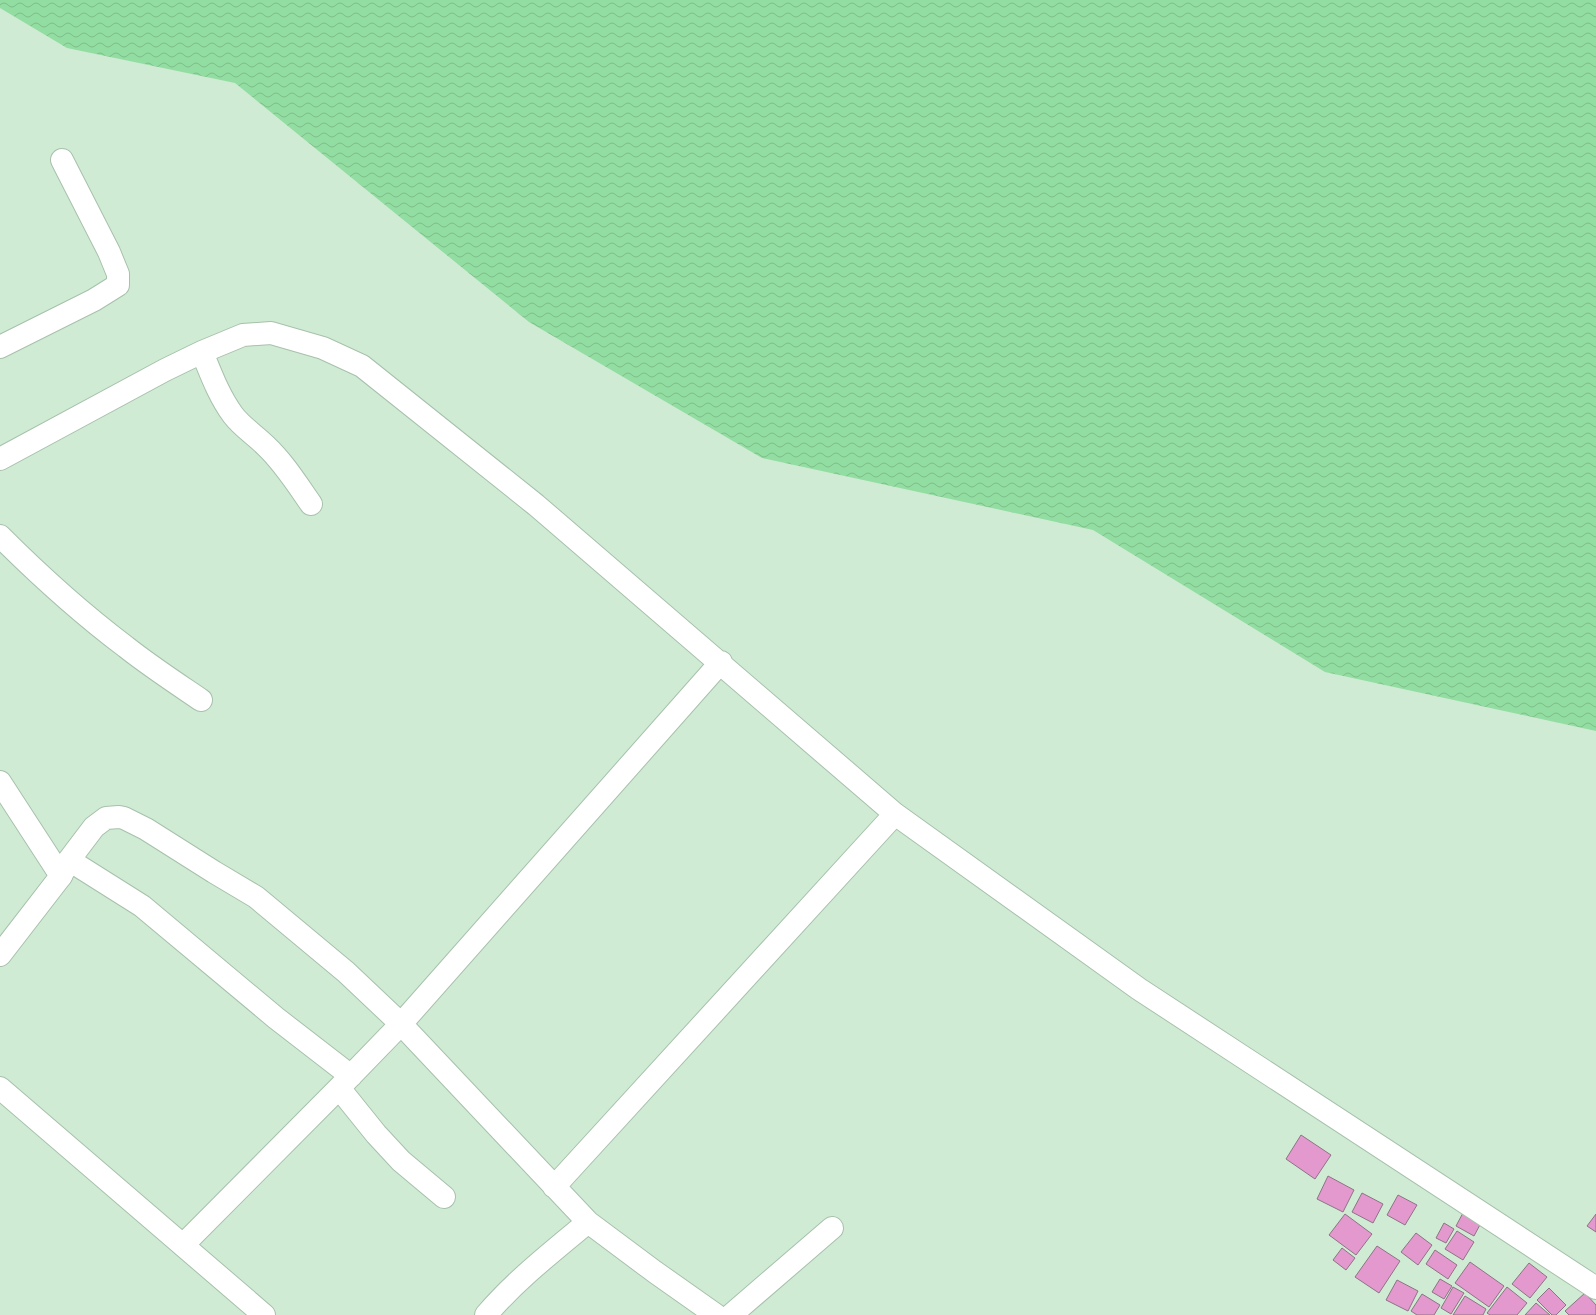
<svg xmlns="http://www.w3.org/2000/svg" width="1596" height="1315" viewBox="0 0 1596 1315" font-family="Montserrat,sans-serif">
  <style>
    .water { fill: url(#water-waves) }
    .building { fill: #e499ce; stroke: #8d7385 }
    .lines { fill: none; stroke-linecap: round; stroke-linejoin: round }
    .street-casing { stroke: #a7c1ab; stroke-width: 24 }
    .secondary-casing { stroke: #a7c1ab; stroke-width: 24 }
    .street { stroke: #fff; stroke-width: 22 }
    .secondary { stroke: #fff; stroke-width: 22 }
  </style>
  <defs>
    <pattern id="water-waves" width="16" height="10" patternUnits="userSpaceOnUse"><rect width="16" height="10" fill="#92dda1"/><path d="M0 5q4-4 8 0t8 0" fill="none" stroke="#7ebe8a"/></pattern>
  </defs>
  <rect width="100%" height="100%" fill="#d0ebd4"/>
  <path class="water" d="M0,0h1596v731l-271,-59 -232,-142 -331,-72 -233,-136 -294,-239 -168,-35 -67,-40z"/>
  <path class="building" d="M1301,1135l30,20 -16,24 -29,-20z
    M1328,1176l26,14 -11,22 -26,-13z
    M1362,1193l21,11 -10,19 -21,-11z
    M1398,1195l19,10 -12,20 -18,-10z
    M1464,1211l18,10 -8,15 -18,-10z
    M1345,1214l27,20 -16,21 -27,-20z
    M1596,1214v18l-9,-6z
    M1444,1223l10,6 -8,14 -10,-5z
    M1457,1231l17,11 -11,18 -18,-11z
    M1416,1233l16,12 -14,20 -17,-13z
    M1377,1246l23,15 -21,32 -24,-16z
    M1342,1248l13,10 -9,12 -13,-10z
    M1435,1250l22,15 -9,14 -22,-15z
    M1470,1262l34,24 -15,21 -34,-24z
    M1529,1263l18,14 -17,21 -18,-14z
    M1440,1279l12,7 -8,13 -12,-7z
    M1397,1280l21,11 -10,20 -22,-11z
    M1453,1287l11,6 -13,21 -10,-6z
    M1507,1287l20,16 -10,12h-27l-3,-2z
    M1549,1288l17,17 -10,10h-4l-15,-15z
    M1585,1293l11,12v10h-27l-4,-4z
    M1422,1294l18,11 -6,10h-17l-6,-4z
    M1465,1296l21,13 -3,6h-30z
    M1536,1303l14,12h-25z"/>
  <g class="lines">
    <defs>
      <path id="street" d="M0,347l94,-47 24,-15v-11l-9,-22 -47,-92
        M202,352c9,22 17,44 31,63 9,12 22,20 33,31 18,17 31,38 45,58
        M0,459l165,-89 37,-18 41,-17 28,-2 52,15 39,18 174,139 359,309 244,175 457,299
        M0,536c40,40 81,77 126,111 24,19 50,36 75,53
        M69,860l73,46 134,112 75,58
        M61,876l8,-16 25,-33 12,-9 13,-1 5,1 22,11 68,43 42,25 90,75 55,52 187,198 67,50 61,43
        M339,1088l37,46 25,27 43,36
        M554,1187l341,-373
        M183,1245l156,-157 62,-64 320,-362
        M486,1315c30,-35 67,-64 102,-93
        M731,1315l101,-87"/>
      <path id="secondary" d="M0,782l61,94 -61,79
        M0,1088l264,227"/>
    </defs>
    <use href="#street" class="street-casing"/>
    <use href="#secondary" class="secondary-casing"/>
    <use href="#street" class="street"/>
    <use href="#secondary" class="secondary"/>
  </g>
</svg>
